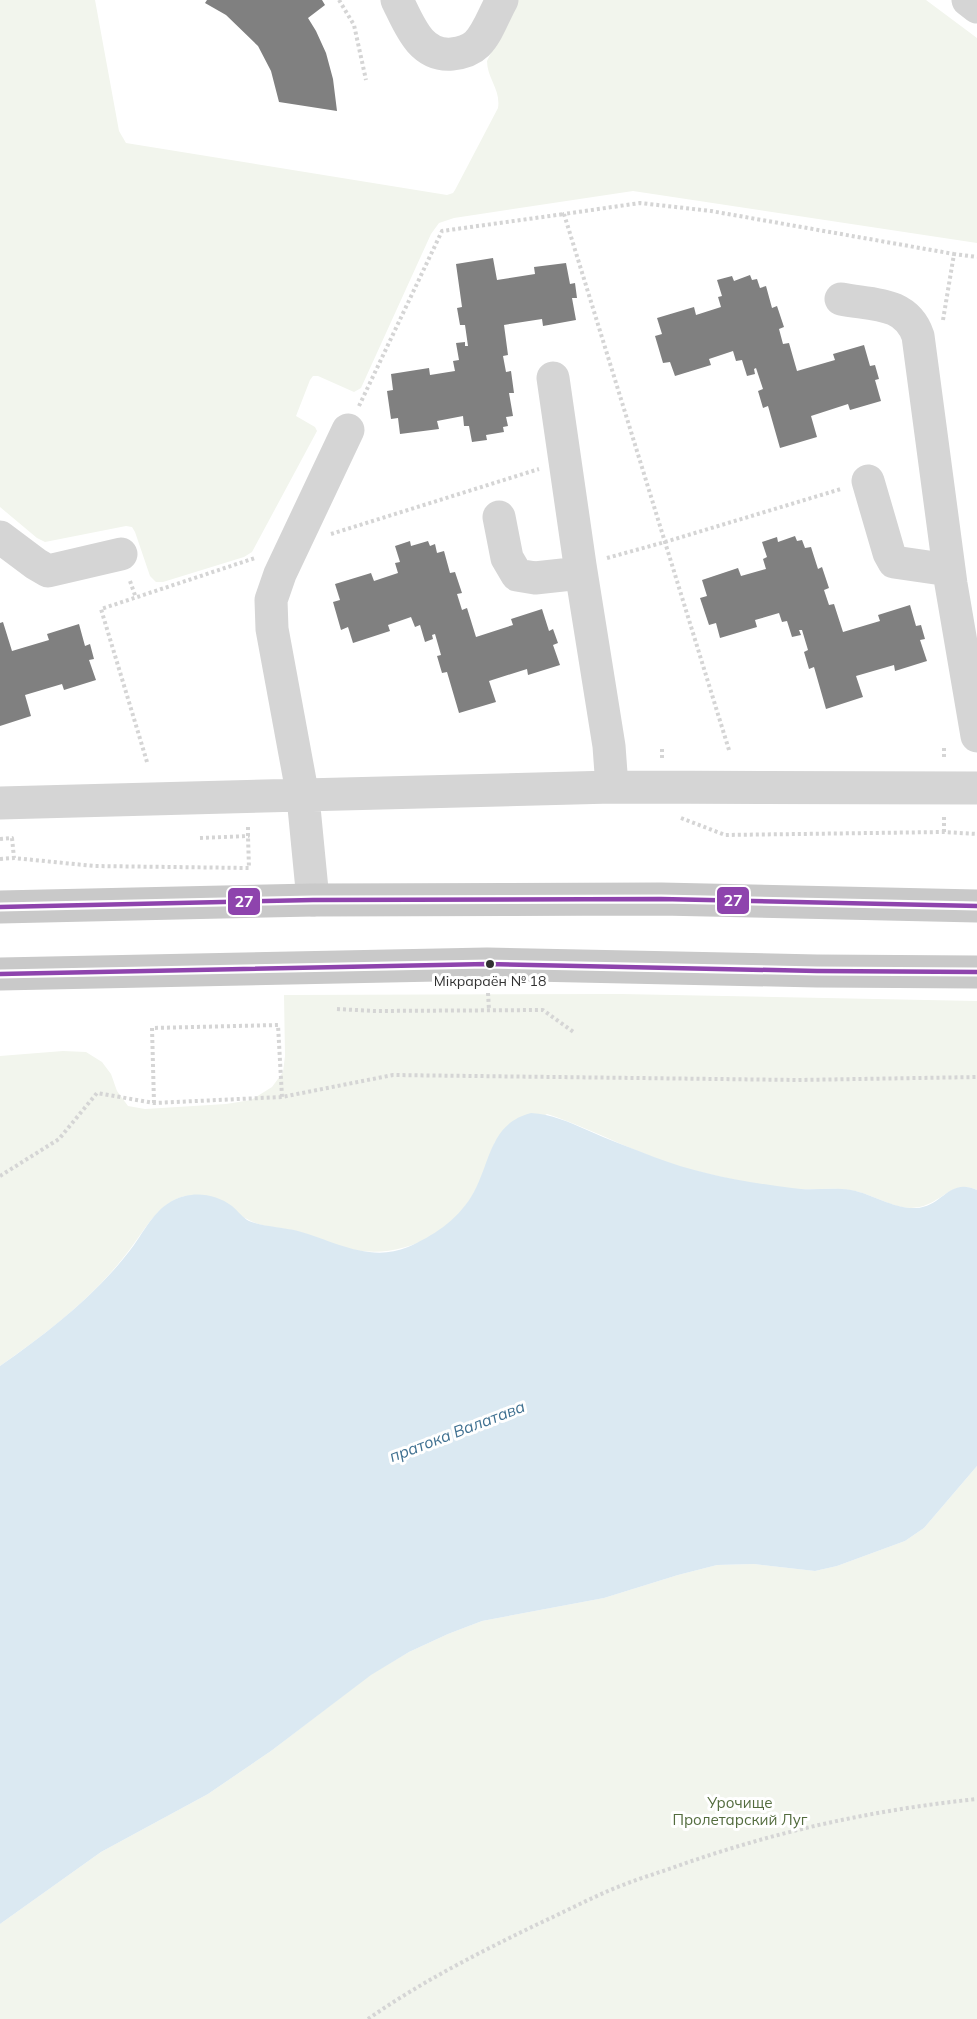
<svg xmlns="http://www.w3.org/2000/svg" width="977" height="2019" viewBox="0 0 977 2019" font-family="Mulish,sans-serif">
  <style>
    .green { fill: #f2f5ed }
    .water { fill: #dbe9f2 }
    .building { fill: #808080 }
    .lines { fill: none; stroke-linecap: round; stroke-linejoin: round }
    .path { stroke: #d5d5d5; stroke-width: 4; stroke-dasharray: 3 3; stroke-linecap: butt }
    .minor { stroke: #d5d5d5; stroke-width: 33 }
    .major { stroke: #c9c9c9; stroke-width: 33 }
    .bus-1-casing { stroke: #fff; stroke-width: 9 }
    .bus-1 { stroke: #8e44ad; stroke-width: 4.5 }
    .bus-dot { fill: #313131; stroke: #fff; stroke-width: 2 }
    .labels { text-anchor: middle; dominant-baseline: central; stroke-width: 6; stroke-linejoin: round; paint-order: stroke }
    .bus-label { font-size: 14px; fill: #313131; stroke: #fff }
    .park-label { font-size: 15px; fill: #536c3e; stroke: #fff }
    .water-label { font-size: 16px; font-style: italic; fill: #407191; stroke: #fff }
    .line-badge { stroke: #fff; stroke-width: 2 }
    .badge-label { font-size: 16px; text-anchor: middle; font-weight: bold; fill: #fff }
  </style>
  <rect width="100%" height="100%" fill="#fff"/>
  <path class="green" d="M0,0h95l24,131 7,12 321,52 6,-2 2,-3 43,-82c3,-18 -11,-30 -11,-47l30,-61h409l51,38v205l-344,-52 -179,27 -15,5 -8,11 -70,154 -7,4 -36,-16h-5l-3,4 -14,36 19,11 2,4 -65,121 -8,5 -81,25h-7l-6,-6 -15,-44 -3,-5 -6,-1 -81,16 -8,-4 -37,-31z
    M621,994l356,7v189c-31,-14 -38,27 -80,16 -16,-5 -30,-13 -47,-16 -19,-3 -37,0 -55,-1 -35,-3 -70,-11 -103,-19 -50,-13 -96,-40 -145,-56l-52,28c-7,18 -13,37 -23,54 -24,40 -71,62 -117,54 -19,-3 -37,-13 -56,-18 -16,-5 -38,-4 -52,-13 -18,-10 -41,-28 -62,-23 -25,6 -38,30 -52,49 -36,50 -83,86 -133,121v-310l63,-5 23,1 16,10 9,12 6,17 11,15 17,3 81,-5 25,-4 21,-13 11,-15 2,-16 -1,-61z
    M977,1466v553h-977v-95l101,-72 107,-58 63,-43 99,-76 39,-23 39,-18 34,-13 122,-23 74,-23 39,-10 37,-1 61,7 22,-5 68,-25 19,-13z"/>
  <path class="water" d="M531,1113c21,1 37,9 56,17 22,10 45,18 67,27 44,17 91,25 138,31 19,3 39,-1 59,2 22,4 42,19 65,18 27,-1 32,-31 61,-18v276l-53,62 -19,13 -68,25 -22,5 -61,-7 -37,1 -39,10 -74,23 -122,23 -34,13 -39,18 -38,23 -100,76 -63,43 -107,58 -101,72v-558c50,-35 98,-72 134,-121 14,-20 25,-43 51,-49 16,-4 34,0 47,10 6,5 11,12 17,15 16,6 34,6 49,10 36,10 72,32 110,16 25,-11 48,-26 63,-50 20,-32 17,-73 60,-84z"/>
  <path class="building" d="M207,0h115l3,5 -17,13 8,13 10,22 7,26 4,32 -58,-9 -8,-31 -13,-25 -32,-31 -21,-12z
    M493,258l4,22 38,-6 -1,-7 32,-4 4,21 5,-1 2,15h-5l4,22 -33,6 -1,-7 -38,6 4,30 -5,1 3,16 5,-1 3,22h-5l4,23 -7,1 2,9 -5,1 1,5 -18,3 1,5 -15,2 -3,-16h-5l-1,-10 -26,5 2,8 -39,5 -2,-16 -7,1 -4,-28 6,-1 -2,-16 38,-6 1,7 25,-4 -2,-10 6,-1 -3,-17 9,-1v4h3l-3,-21h-5l-3,-17 5,-1 -6,-43z
    M750,275l2,5 5,-1 3,9 6,-2 6,22 5,-2 7,21 -5,2 4,15 6,-1 8,28 38,-11 -2,-6 31,-9 6,21 5,-1 4,14 -4,1 6,21 -31,9 -2,-6 -37,12 6,21 -37,11 -12,-42 -5,2 -5,-17 5,-2 -7,-21 -2,1 1,5 -8,2 -5,-16 -6,1 -3,-10 -24,8 2,6 -36,11 -5,-14 -7,1 -8,-27 7,-2 -5,-16 37,-11 2,8 25,-8 -3,-10 4,-1 -5,-16 15,-4 2,5z
    M795,536l2,5 5,-1 3,8 6,-1 7,22 4,-2 7,21 -5,2 5,15 5,-1 9,28 37,-11 -2,-6 32,-10 6,21 5,-1 4,14 -5,1 7,21 -32,10 -1,-6 -38,11 7,21 -37,12 -12,-42 -5,2 -5,-17 4,-2 -6,-20h-3l2,5 -9,2 -5,-16 -5,1 -3,-9 -24,7 2,7 -37,11 -4,-15 -7,2 -9,-27 7,-2 -5,-16 36,-12 3,8 25,-7 -3,-10 4,-2 -5,-15 15,-5 1,5z
    M410,541l1,5 17,-5 2,5 5,-2 2,9 7,-2 6,22 5,-1 7,21 -5,1 5,16 5,-2 9,29 37,-12 -2,-6 31,-10 7,22 4,-2 5,14 -5,2 7,20 -32,10 -1,-6 -38,12 7,21 -37,11 -12,-41 -5,1 -5,-17 4,-1 -6,-21 -3,1 1,4 -8,3 -5,-17 -5,2 -4,-10 -23,8 2,6 -37,12 -5,-16 -7,3 -8,-28 7,-2 -5,-16 36,-11 3,8 24,-8 -3,-10 5,-1 -5,-16z
    M3,622l9,29 37,-11 -2,-6 32,-10 6,22 5,-2 4,15 -5,1 7,20 -32,10 -2,-6 -37,11 6,21 -31,10v-103z"/>
  <g class="lines">
    <path class="path" d="M339,0l15,25 12,55
      M943,320l11,-66 23,3
      M359,406l83,-175 122,-17
      M331,534l208,-65
      M607,558l58,-16 176,-53
      M130,581l6,17
      M944,748v11
      M729,750l-165,-536 76,-11 71,8 243,43
      M662,758v-10
      M147,762l-46,-153 154,-51
      M944,817v15
      M681,818l44,17 219,-3 33,2
      M200,838l48,-2v-12
      M0,839l12,-1 2,20
      M0,859l14,-1 80,8 155,2 -1,-32
      M488,993l1,17
      M337,1009l38,2 168,-1 32,23
      M154,1103l-2,-75 126,-3 4,72
      M0,1176l59,-37 38,-46 57,10 128,-6 111,-22 405,5 179,-3
      M368,2019c53,-37 112,-67 170,-95 24,-11 47,-23 70,-33 21,-9 43,-16 64,-23 100,-36 200,-58 305,-69"/>
    <path class="minor" d="M397,0c12,24 23,57 55,54 9,-1 18,-3 25,-10 11,-11 17,-30 25,-44
      M968,0l9,7
      M841,299c31,6 65,2 77,37l33,248 26,152
      M553,378l27,187 29,181 3,41
      M868,481l21,72 5,9 55,8
      M499,517l8,41 10,17 18,3 46,-5
      M0,537l36,27 12,7 73,-17
      M0,803l612,-16 365,1
      M313,900l-10,-103 -31,-168 -1,-29 9,-26 68,-144"/>
    <path class="major" d="M0,907l313,-7 348,-1 316,7
      M0,974l487,-10 330,7 160,1"/>
    <defs>
      <path id="bus-1" d="M0,907l313,-7 348,-1 316,7
        M0,974l487,-10 330,7 160,1"/>
    </defs>
    <use href="#bus-1" class="bus-1-casing"/>
    <use href="#bus-1" class="bus-1"/>
  </g>
  <circle class="bus-dot" cx="490" cy="964" r="5"/>
  <g class="labels">
    <g class="bus-label">
      <text x="490" y="981">Мікрараён № 18</text>
    </g>
    <g class="park-label">
      <text x="740" y="1802">Урочище<tspan x="740" dy="17">Пролетарский Луг</tspan></text>
    </g>
    <g class="water-label">
      <text transform="translate(457 1431) rotate(-21)">пратока Валатава</text>
    </g>
  </g>
  <g class="line-badge">
    <rect x="716" y="886" width="34" height="29" rx="6" fill="#8e44ad"/>
    <rect x="227" y="887" width="34" height="29" rx="6" fill="#8e44ad"/>
  </g>
  <g class="badge-label">
    <text x="733" y="906">27</text>
    <text x="244" y="907">27</text>
  </g>
</svg>
